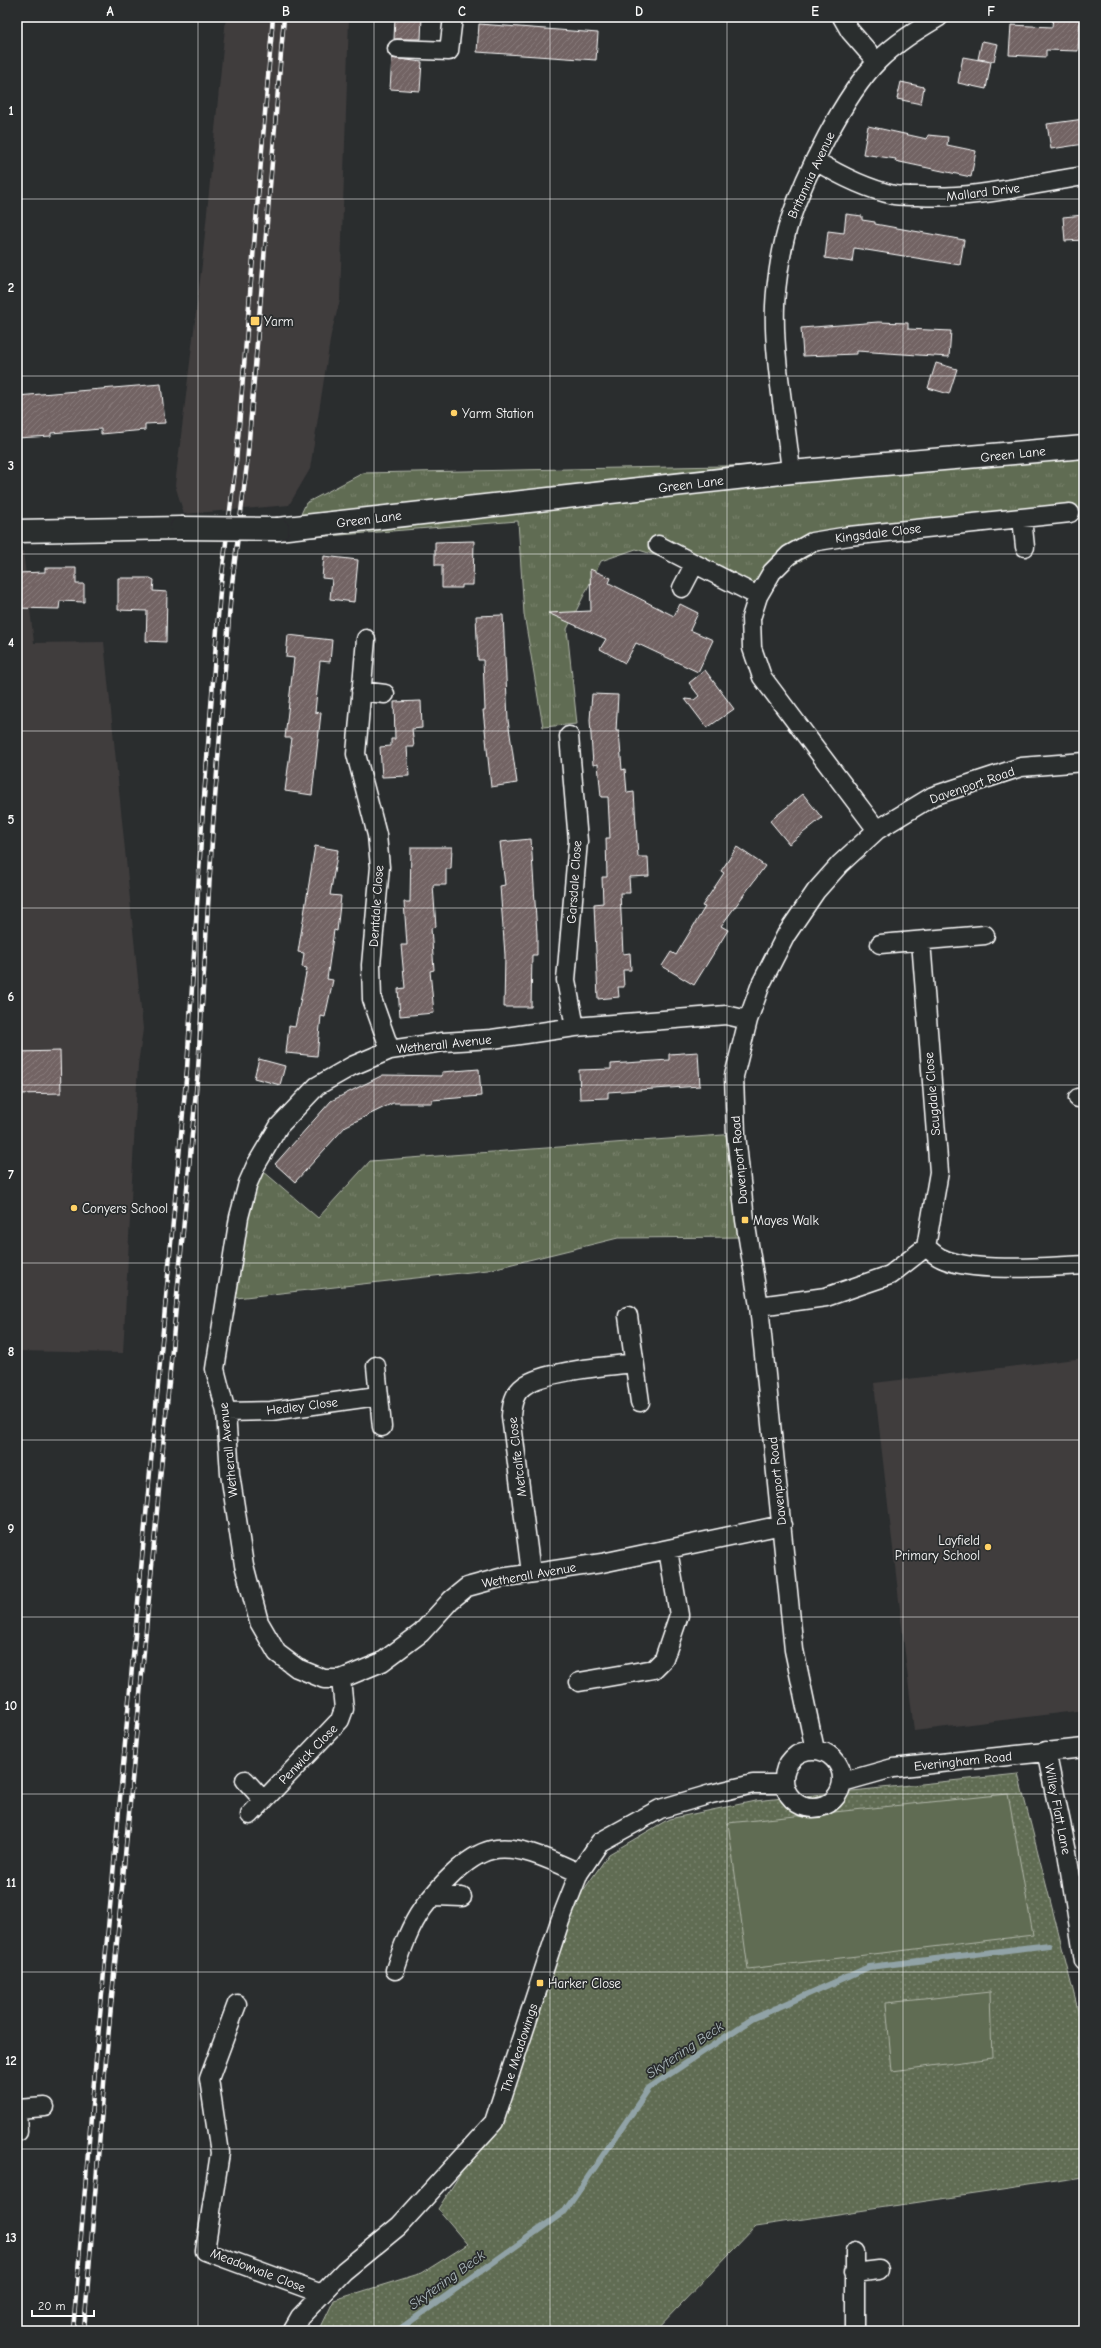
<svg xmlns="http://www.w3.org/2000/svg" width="1101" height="2348" viewBox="0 0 1101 2348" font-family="'Comic Neue',sans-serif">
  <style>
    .built { fill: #403d3e }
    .grass { fill: url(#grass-tufts); stroke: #b0b6a9 }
    .park { fill: url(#park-dots); stroke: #b0b6a9 }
    .pitch { fill: #616c53; stroke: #b0b6a9 }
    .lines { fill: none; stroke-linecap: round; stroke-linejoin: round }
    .stream { stroke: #91a3a7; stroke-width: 6 }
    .building { fill: url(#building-hatch); stroke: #fff }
    .minor-casing { stroke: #fff; stroke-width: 21 }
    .secondary-casing { stroke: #fff; stroke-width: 25 }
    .minor { stroke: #2a2d2e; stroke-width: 18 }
    .secondary { stroke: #2a2d2e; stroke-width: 22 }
    .rail-casing { stroke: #fff; stroke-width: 4.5 }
    .rail { stroke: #2a2d2e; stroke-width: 3; stroke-dasharray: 9; stroke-linecap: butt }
    .secondary-bridge-casing { stroke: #fff; stroke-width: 25; stroke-linecap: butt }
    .secondary-bridge { stroke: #2a2d2e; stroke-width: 22 }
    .grid { fill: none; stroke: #fff; stroke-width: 1; stroke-opacity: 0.55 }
    .poi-dot { fill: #ffd166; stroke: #2a2d2e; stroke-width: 1.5 }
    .labels { text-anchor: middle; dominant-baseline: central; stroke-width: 3.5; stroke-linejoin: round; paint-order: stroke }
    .street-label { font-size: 13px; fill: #fff; stroke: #2a2d2e }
    .poi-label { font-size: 13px; fill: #fff; stroke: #2a2d2e; text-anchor: start }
    .water-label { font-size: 14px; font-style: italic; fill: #adbabd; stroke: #2a2d2e }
    .neatline { fill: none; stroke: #fff; stroke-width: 1.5 }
    .grid-label { font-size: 13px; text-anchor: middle; font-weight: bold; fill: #fff }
  </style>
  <defs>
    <pattern id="grass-tufts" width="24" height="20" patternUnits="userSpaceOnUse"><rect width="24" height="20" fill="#616c53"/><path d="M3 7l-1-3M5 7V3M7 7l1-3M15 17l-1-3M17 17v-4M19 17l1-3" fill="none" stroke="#79826d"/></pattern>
    <pattern id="park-dots" width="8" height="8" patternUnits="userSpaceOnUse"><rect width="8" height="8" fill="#616c53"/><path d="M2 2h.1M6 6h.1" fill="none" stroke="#79826d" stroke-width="1.8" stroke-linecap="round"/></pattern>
    <pattern id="building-hatch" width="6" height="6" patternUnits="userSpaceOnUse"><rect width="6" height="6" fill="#726363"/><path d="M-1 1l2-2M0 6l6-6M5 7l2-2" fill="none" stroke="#877a7a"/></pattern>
  </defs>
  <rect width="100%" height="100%" fill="#2a2d2e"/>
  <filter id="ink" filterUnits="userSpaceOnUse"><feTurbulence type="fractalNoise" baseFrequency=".025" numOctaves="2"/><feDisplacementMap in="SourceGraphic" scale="8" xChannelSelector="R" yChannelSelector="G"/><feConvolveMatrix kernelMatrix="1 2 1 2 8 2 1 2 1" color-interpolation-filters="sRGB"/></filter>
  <g filter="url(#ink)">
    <path class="built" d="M226,17h123l-9,283 -9,34 -21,135 -21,36 -105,9 -9,-29 27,-221z
      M17,551h6l11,92 70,-1 39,387 -5,35 -15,289 -106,-2z
      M1084,1358v352l-170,21 -40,-348z"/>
    <path class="grass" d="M1084,459v59l-257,28 -73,41 -118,-38 -35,12 -34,68 10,95 -34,3 -19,-113 -6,-93 -228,18 16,-36 57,-30z
      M736,1134l11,103 -129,1 -130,32 -261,29 29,-134 62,53 52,-57z"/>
    <path class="park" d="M1018,1774l60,236 6,168 -328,48 -101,105h-336l15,-31 88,-27 46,-29 -30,-35 48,-75 94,-239 29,-41 60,-35 86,-18z"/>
    <path class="pitch" d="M1008,1794l25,141 -285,34 -20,-146z
      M990,1992l2,66 -100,13 -6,-68z"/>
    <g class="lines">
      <path class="stream" d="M397,2331l168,-120 84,-123 103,-69 117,-52 180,-22"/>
    </g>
    <path class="building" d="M395,17h27l-1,22h-27z
      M1053,17l27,1 -2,33 -32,-1v7l-37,-2 2,-30 41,2z
      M479,24l119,9 -2,27 -119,-8z
      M982,41l16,3 -4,17 -16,-2z
      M963,57l28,5 -5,27 -28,-6z
      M392,58l30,4 -2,29 -30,-2z
      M901,82l23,5 -3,17 -24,-5z
      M1084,119v25l-33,5 -4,-25z
      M868,126l59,13 1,-4 20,2 -1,8 29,6 -5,26 -76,-16 1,-2 -33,-5z
      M846,214l16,2v4l13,2v2l89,16 -4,25 -106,-17 -2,14 -27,-4 3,-27 16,2z
      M1084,215v25l-19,1 -2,-24z
      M878,322l30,1v6l43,2 -2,26 -92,-6v3l-54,2 -2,-28z
      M936,363l21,6 -8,25 -21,-6z
      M161,384l4,39 -20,1v6l-44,4v-5l-50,4v3l-34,2v-42z
      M474,541l-1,44h-11v3h-20v-23h-7v-23z
      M324,556l34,4 -4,42 -24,-3 2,-20 -10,-1z
      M45,568h31v16h8v18l-24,-1 -1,8 -42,-1v-35l28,-1z
      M590,569l21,9 -2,5 65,33 6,-12 18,9 -8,17 23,10 -15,32 -62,-29 -11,20 -25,-14 6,-10 -58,-26 43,-2z
      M118,578h32l4,2 -1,11 14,1 -1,50 -20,-1 1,-30 -29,-1z
      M503,615l5,105 9,63 -26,4 -8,-77h2l-2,-50h-5l-2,-44z
      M288,635l44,5 -2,22 -10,-1 -5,51 6,1 -9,82 -27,-4 7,-53h-7l9,-80 -8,-1z
      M705,670l29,39 -27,19 -22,-29 9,1 5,-4 -10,-13z
      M592,694l26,1 -2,36h3l3,39 3,-1 2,24 7,-1 4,65h10l1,19 -20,1 1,16h-10l3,61 7,-1 1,17h-8l1,17h-6l1,10 -21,2 -4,-95 9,-1 -1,-26h5l-1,-39h4l-2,-41h-7l-3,-33 -5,1 -3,-45z
      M421,701l1,27 -10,1 2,18h-7l2,29 -27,1 -2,-30 11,-1v-7h4l-1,-37z
      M803,794l19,24 -33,26 -19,-23z
      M531,839l6,95v21h-5l-1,52h-27l1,-52 -5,-69 5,-1 -5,-43z
      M315,846l23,4 -8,45 11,1 -4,35 -3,-1 -7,49 6,1 -8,37 -4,-1 -4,40 -31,-3 3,-27 6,1 12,-59 -5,-1 2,-14 -6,-1z
      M411,847h41l-1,22h-5v16h-13l3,42 -5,1 3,42 -4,1 4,42 -34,3 -2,-27 7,-1 -4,-43h6l-3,-43h6z
      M737,847l28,19 -44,60 7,4 -34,55 -32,-19 9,-14 5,3 29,-48 -3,-1 22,-33 -3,-2z
      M60,1051l1,42 -44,1v-42z
      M698,1052l2,34 -92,6v6l-28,1 -1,-29 32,-1v-5l58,-4v-6z
      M259,1059l26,7 -5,19 -26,-7z
      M479,1069l2,27 -49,4v3h-39l-47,23 -51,56 -20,-18 56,-63 52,-26 59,1v-4z"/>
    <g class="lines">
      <defs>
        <path id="minor" d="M842,17l8,14 27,31
          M397,49l52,2 4,-34
          M816,161c23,14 52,28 78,34 8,1 17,1 24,1 57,4 111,-12 166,-20
          M791,472c-5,-52 -18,-114 -16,-166 1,-25 7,-62 15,-86 15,-45 54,-125 88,-159 18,-18 39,-31 61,-44
          M1022,518l3,29
          M658,545l100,51
          M682,588l12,-23
          M366,639l-10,115 21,81 3,32 -9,98 1,34 18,51
          M361,691l24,3
          M569,736l9,105 -12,139 9,47
          M877,830l-115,-153 -10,-29 -1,-30 7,-22 14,-24 17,-17 23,-13 37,-6 221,-23
          M880,944l105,-9
          M748,1020l-22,-5 -151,12 -83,12 -49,3 -53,8 -38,16 -35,20 -38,40 -23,39 -8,18 -9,34 -24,152 11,43 4,62 14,91 15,57 18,31 20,15 27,11h17l41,-17 39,-29 30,-33 16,-13 33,-9 102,-15 180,-38
          M1078,1098l6,-1
          M926,1247c5,4 10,9 15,11 30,15 108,9 143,7
          M759,1306l67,-9 64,-22 36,-28 13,-75 -18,-231
          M628,1316l12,86
          M376,1366l6,61
          M226,1412l45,-1 106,-15
          M531,1573l-20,-157c1,-12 3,-23 13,-30 19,-15 85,-20 110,-23
          M579,1682l75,-13 10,-10 15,-44 -11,-65
          M784 1779a29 29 0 1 1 58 0a29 29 0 1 1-58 0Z
          M815,1750l-21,-100 -35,-344 -14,-86 -9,-86 -2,-58 14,-56 13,-36 25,-49 30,-44 24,-27 37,-34 56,-34 88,-29 63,-5
          M1046,1751l21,101 17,109
          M245,1780l18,20
          M843,1782l50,-14 191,-20
          M250,1815l90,-95 4,-11 -3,-30
          M435,1896l27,1
          M395,1970c7,-21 15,-44 28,-62 15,-20 43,-52 68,-58 27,-7 64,12 88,23
          M237,2004l-28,75 11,74 -15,98 117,43
          M17,2109l28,-2
          M17,2109l1,23
          M855,2251v80
          M854,2273l25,-3
          M292,2331l8,-14 44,-46 55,-45 95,-104 66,-201 19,-48 21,-31 60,-33 51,-15 42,-10h31"/>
        <path id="secondary" d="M278,529l513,-57 293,-25
          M17,531l164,-3"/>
      </defs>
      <use href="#minor" class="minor-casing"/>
      <use href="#secondary" class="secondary-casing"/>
      <use href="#minor" class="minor"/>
      <use href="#secondary" class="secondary"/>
      <defs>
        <path id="rail" d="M73,2331l22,-261 92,-1001 15,-246 18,-232 16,-129 37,-445
          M84,2331l21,-260 93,-1001 15,-246 18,-232 16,-128 37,-447"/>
      </defs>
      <use href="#rail" class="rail-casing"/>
      <use href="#rail" class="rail"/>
      <defs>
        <path id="secondary-bridge" d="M181,528l97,1"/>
      </defs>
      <use href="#secondary-bridge" class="secondary-bridge-casing"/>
      <use href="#secondary-bridge" class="secondary-bridge"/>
    </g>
  </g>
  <path class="grid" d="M198,17v2314M374,17v2314M550,17v2314M727,17v2314M903,17v2314M17,199h1067M17,376h1067M17,554h1067M17,731h1067M17,908h1067M17,1085h1067M17,1263h1067M17,1440h1067M17,1617h1067M17,1794h1067M17,1972h1067M17,2149h1067"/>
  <g class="poi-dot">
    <rect x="250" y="316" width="10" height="10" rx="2"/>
    <circle cx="454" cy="413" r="4"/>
    <circle cx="74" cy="1208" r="4"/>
    <rect x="741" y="1216" width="8" height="8" rx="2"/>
    <circle cx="988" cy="1547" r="4"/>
    <rect x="536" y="1979" width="8" height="8" rx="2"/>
  </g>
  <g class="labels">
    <g class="street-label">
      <text transform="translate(811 175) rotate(-65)">Britannia Avenue</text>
      <text transform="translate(983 192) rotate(-7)">Mallard Drive</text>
      <text transform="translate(1013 454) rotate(-6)">Green Lane</text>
      <text transform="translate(691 484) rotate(-7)">Green Lane</text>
      <text transform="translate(369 519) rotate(-7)">Green Lane</text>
      <text transform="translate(878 533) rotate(-7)">Kingsdale Close</text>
      <text transform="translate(972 785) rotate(-19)">Davenport Road</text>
      <text transform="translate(574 882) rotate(-86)">Garsdale Close</text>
      <text transform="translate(376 906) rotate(-86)">Dentdale Close</text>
      <text transform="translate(444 1044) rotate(-6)">Wetherall Avenue</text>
      <text transform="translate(932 1094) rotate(-95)">Scugdale Close</text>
      <text transform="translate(739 1160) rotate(-95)">Davenport Road</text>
      <text transform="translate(302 1406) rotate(-7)">Hedley Close</text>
      <text transform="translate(228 1450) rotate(-96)">Wetherall Avenue</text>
      <text transform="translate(517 1457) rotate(-97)">Metcalfe Close</text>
      <text transform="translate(777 1481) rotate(-96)">Davenport Road</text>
      <text transform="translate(529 1575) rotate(-10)">Wetherall Avenue</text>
      <text transform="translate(308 1754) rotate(-46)">Penwick Close</text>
      <text transform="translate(963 1761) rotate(-6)">Everingham Road</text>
      <text transform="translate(1058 1809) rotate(79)">Willey Flatt Lane</text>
      <text transform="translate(519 2048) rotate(-72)">The Meadowings</text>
      <text transform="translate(258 2270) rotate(21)">Meadowvale Close</text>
    </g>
    <g class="poi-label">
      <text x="264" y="321">Yarm</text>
      <text x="462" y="413">Yarm Station</text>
      <text x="82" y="1208">Conyers School</text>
      <text x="753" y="1220">Mayes Walk</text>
      <text x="980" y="1540" text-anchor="end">Layfield<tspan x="980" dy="15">Primary School</tspan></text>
      <text x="548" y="1983">Harker Close</text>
    </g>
    <g class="water-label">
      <text transform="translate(685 2050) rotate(-34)">Skytering Beck</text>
      <text transform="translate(447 2280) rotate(-36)">Skytering Beck</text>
    </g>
  </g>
  <rect width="1101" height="2348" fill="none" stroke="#2a2d2e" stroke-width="44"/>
  <path d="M32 2310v6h62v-6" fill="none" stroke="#ffffff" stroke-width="2"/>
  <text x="38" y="2310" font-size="12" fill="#ffffff" stroke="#2a2d2e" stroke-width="3" paint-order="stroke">20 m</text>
  <rect x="22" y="22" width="1057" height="2304" class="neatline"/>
  <g class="grid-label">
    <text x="110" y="16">A</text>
    <text x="286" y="16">B</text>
    <text x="462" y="16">C</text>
    <text x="639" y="16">D</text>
    <text x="815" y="16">E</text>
    <text x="991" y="16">F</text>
    <text x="11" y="115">1</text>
    <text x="11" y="292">2</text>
    <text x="11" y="470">3</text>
    <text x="11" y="647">4</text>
    <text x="11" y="824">5</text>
    <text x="11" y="1001">6</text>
    <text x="11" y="1179">7</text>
    <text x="11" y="1356">8</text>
    <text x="11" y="1533">9</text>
    <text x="11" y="1710">10</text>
    <text x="11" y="1887">11</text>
    <text x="11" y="2065">12</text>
    <text x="11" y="2242">13</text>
  </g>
</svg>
